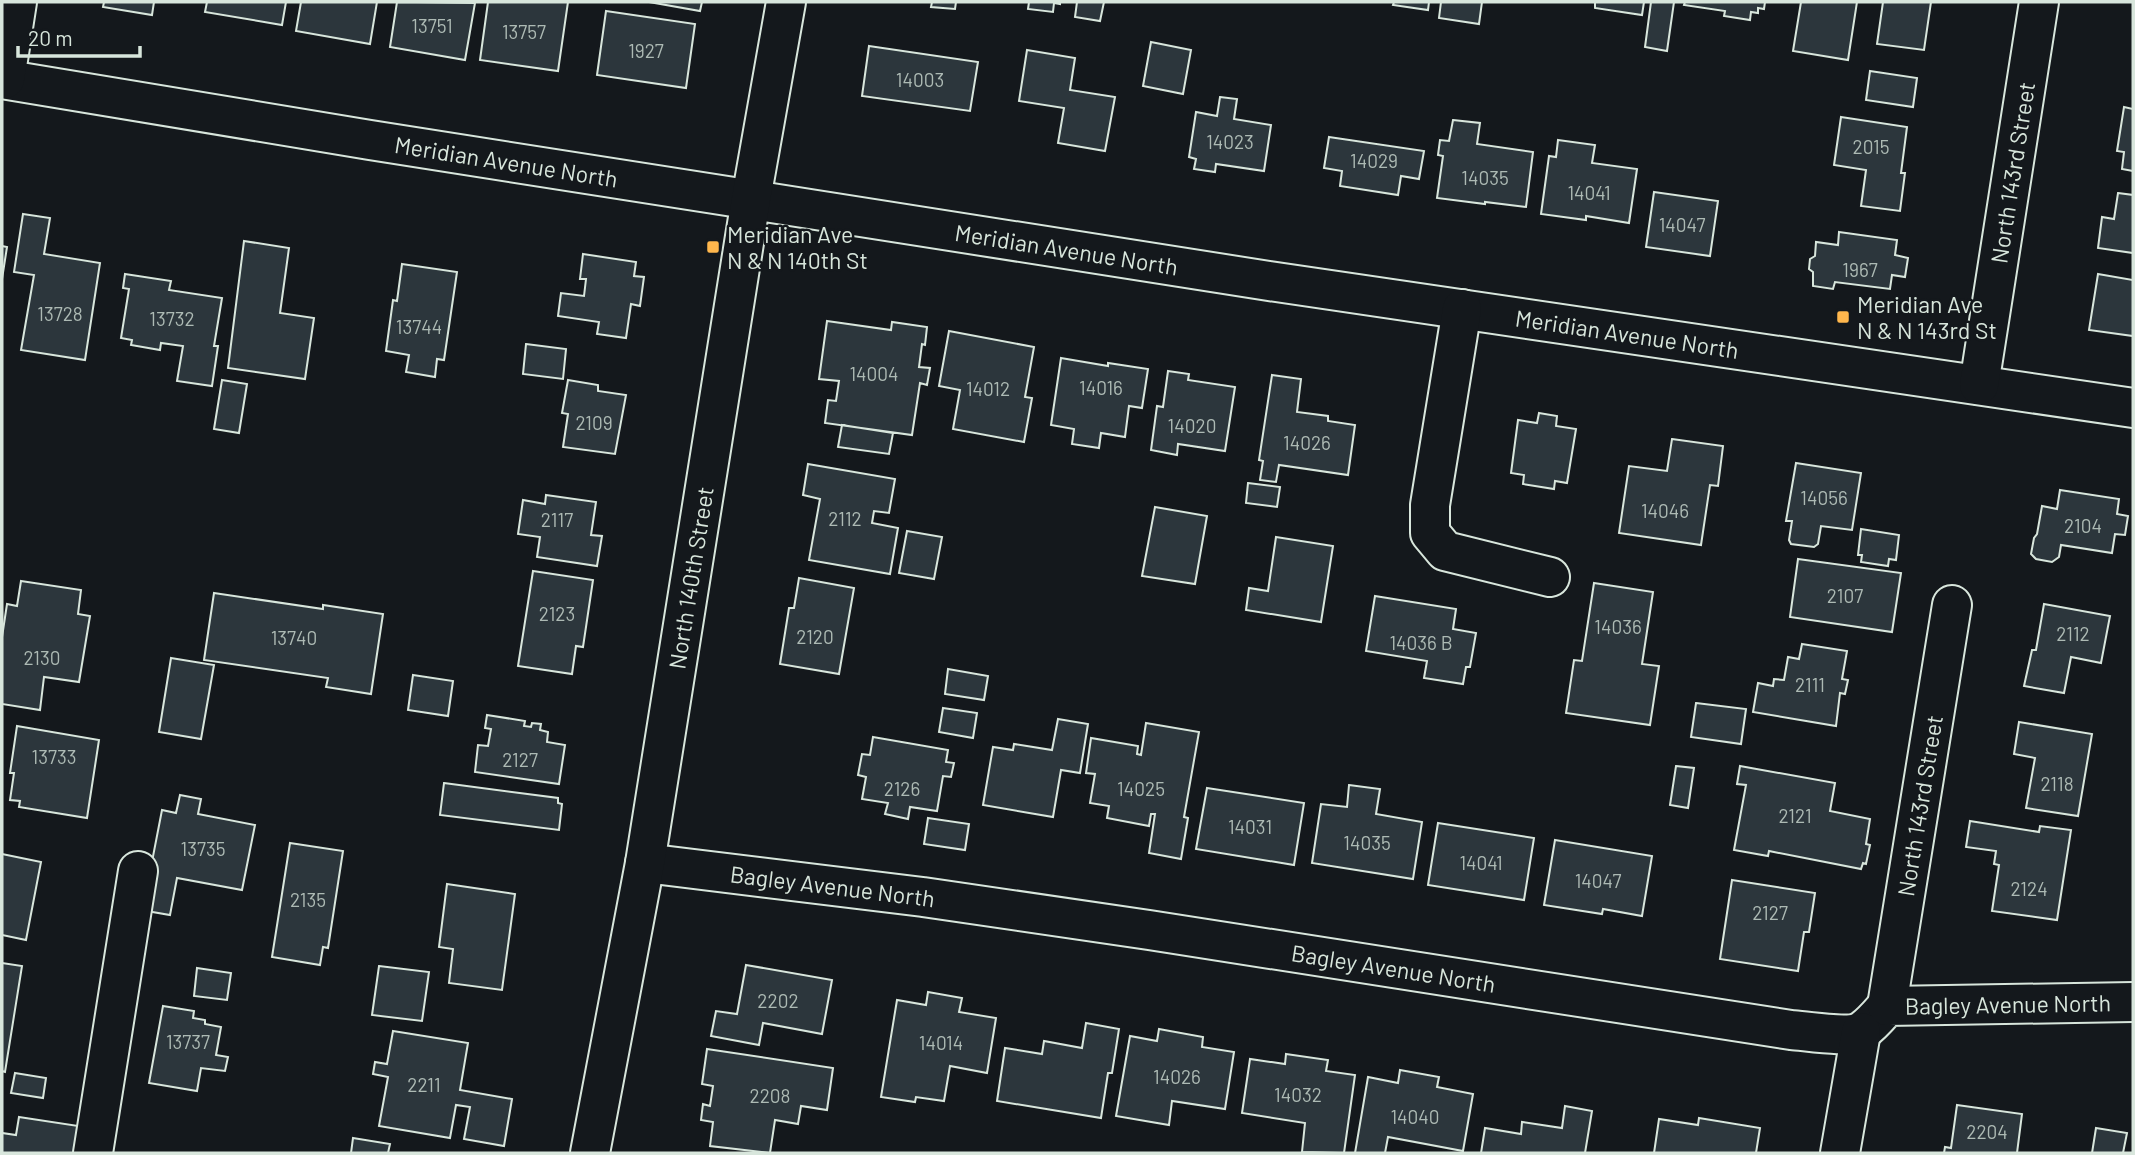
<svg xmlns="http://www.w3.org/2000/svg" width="2135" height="1155" viewBox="0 0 2135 1155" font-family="Barlow,sans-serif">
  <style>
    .building { fill: #2c363c; stroke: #d8e6dc; stroke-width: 2 }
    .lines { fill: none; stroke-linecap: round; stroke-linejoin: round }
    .minor-casing { stroke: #d8e6dc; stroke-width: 42 }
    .minor { stroke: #14181c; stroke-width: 38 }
    .poi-dot { fill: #ffb74d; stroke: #14181c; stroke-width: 2.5 }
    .labels { text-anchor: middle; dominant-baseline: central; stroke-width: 5; stroke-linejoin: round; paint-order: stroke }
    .number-label { font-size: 19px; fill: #adbab4 }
    .street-label { font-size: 23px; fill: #d8e6dc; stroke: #14181c }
    .poi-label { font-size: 23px; fill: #d8e6dc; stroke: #14181c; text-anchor: start }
  </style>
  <rect width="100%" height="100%" fill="#14181c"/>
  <path class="building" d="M104,2h50l-2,13 -49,-8z
    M207,2h79l-4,23 -77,-13z
    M301,2h76l-7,42 -74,-13z
    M397,2l78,1 -10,57 -75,-13z
    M488,2h80l-10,69 -78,-11z
    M649,2h53l-2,9z
    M932,2h24l-1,7 -24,-2z
    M1029,2h31v2l-6,-1 -1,9 -25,-3z
    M1077,2h27l-4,19 -25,-4z
    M1394,2h35l-1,8 -35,-5z
    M1441,2h41l-3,22 -40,-6z
    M1595,2h49l-2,13 -47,-7z
    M1651,2h23l-7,49 -22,-4z
    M1685,2h80l-1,7 -6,-1v5l-7,-1 -1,8 -26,-4 1,-5 -41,-6z
    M1801,2h56l-9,58 -55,-9z
    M1883,2h48l-7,48 -47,-6z
    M606,11l89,13 -9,64 -89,-13z
    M1151,42l40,8 -8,44 -40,-8z
    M869,46l109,16 -8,49 -108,-15z
    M1027,50l48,8 -5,32 45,7 -10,54 -47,-8 6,-35 -45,-7z
    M1870,71l47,7 -4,29 -47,-7z
    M1220,97l17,2 -3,20 37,6 -7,46 -48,-7 -1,8 -21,-3 2,-10 -7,-2 7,-45 21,4z
    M2124,107l9,2v62l-11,-2 2,-17 -7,-1z
    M1841,117l66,10 -6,46h4l-5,38 -39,-5 5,-36 -32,-5z
    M1453,120l27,3 -3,21 56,8 -7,55 -41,-5v2l-48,-6 6,-42 -5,-1 2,-15 9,1z
    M1329,137l95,14 -5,28 -18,-3 -3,19 -58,-9 2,-15 -18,-3z
    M1558,140l37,5 -3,18 45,6 -8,54 -43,-7v4l-45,-6 8,-58 7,1z
    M1654,192l64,9 -8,55 -64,-9z
    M2118,193l15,2v58l-35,-5 4,-31 12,2z
    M23,214l27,4 -6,36 56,9 -15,97 -64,-10 13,-75 -20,-3z
    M1839,232l58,8 -2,15 13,3 -3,19 -13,-2 -2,14 -55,-7 -2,7 -20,-3v-14l-4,-3 1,-10 5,-3 1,-14 22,3z
    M244,241l45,7 -9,65 34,5 -9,61 -77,-11z
    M2,246l5,1 -5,32z
    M583,254l53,8 -2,14 10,1 -4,29 -9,-2 -5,34 -29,-4 2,-12 -41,-6 3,-23 23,3 2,-17h-6z
    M402,264l55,8 -13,88 -7,-1 -2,18 -29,-5 3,-17 -23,-4 7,-51 4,1z
    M125,274l46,7 -2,9 53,8 -8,48h4l-6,40 -35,-5 6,-35 -22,-3 -1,7 -29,-5 1,-5 -11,-2 8,-49 -6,-1z
    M2098,274l35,6v56l-44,-6z
    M827,321l64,9 1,-8 35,5 -2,18 -3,-1 -3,23 11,1 -3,17 -7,-2 -8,52 -87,-12 3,-23 8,1 3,-20 -20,-2z
    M949,331l85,16 -9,50 7,1 -8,44 -71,-13 7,-39 -21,-4z
    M526,344l40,5 -3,30 -40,-5z
    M1061,358l47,8v-3l40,6 -6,39 -13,-2 -4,31 -24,-4 -2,15 -27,-4 2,-15 -23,-4z
    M1168,371l21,3 -1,6 47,7 -10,64 -47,-7 -1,11 -26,-5 6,-44 6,1z
    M1272,375l29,4 -4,33 31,4v5l27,4 -7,50 -69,-10 -3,17 -16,-2 3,-19 -4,-1z
    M222,380l25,4 -8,49 -25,-4z
    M568,380l30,5v6l28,4 -11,59 -52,-7 5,-33 -6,-1z
    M1539,413l18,3 -1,10 20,3 -9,54 -12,-2 -1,8 -31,-5 1,-9 -13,-2 7,-53 19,3z
    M842,425l51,8 -4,21 -51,-7z
    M1672,439l51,7 -5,40 -8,-1 -9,60 -82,-12 10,-67 38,5z
    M1796,463l65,10 -9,57 -31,-4 -3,18 -4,3 -23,-3 -2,-4 3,-19h-6z
    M808,464l87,15 -6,34 -15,-2 -2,12 26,5 -8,46 -81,-14 11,-61 -17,-4z
    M1248,483l32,4 -3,20 -31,-4z
    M2060,490l59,9 -2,15 11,2 -3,19 -10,-1 -3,19 -51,-8 -2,12 -7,5 -16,-3 -5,-5 3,-16 3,-4 5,-28 15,3z
    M546,495l50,7 -5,33 11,1 -5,30 -60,-9 3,-20 -22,-3 5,-34 22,4z
    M1155,507l52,9 -12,68 -53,-8z
    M1861,529l38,6 -3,25 -7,-1 -1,7 -27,-4 1,-7h-4z
    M907,531l35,6 -8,42 -35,-6z
    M1276,537l57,9 -12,76 -75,-12 3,-22 19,3z
    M1798,559l103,14 -9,59 -102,-15z
    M533,571l60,9 -10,67 -7,-1 -4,28 -54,-8z
    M799,578l55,10 -15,86 -59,-10 9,-56h5z
    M21,581l60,9 -3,24 12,2 -11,66 -35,-5 -4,33 -38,-6v-67l5,-33 10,2z
    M1594,583l59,9 -11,72 17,2 -9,59 -84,-12 8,-53 8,1z
    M214,593l109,16v-4l60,9 -12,80 -45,-7 2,-9 -124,-18z
    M1375,596l81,13 -3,20 23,4 -6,34h-4l-3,17 -39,-6 3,-17 -61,-10z
    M2044,604l66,12 -9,47 -30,-6 -7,36 -40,-7 8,-36h4z
    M1802,644l45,7 -5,28 6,1 -3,14 -5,-1 -4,33 -83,-14 5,-29 15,3 1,-7 10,1 4,-23 11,2z
    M171,658l43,7 -13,74 -42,-7z
    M948,669l40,7 -4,24 -39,-6z
    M413,675l40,6 -5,35 -40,-6z
    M1696,703l50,6 -5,35 -50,-7z
    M943,708l34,5 -4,25 -34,-6z
    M487,715l38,6 -1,5 7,1 1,-4 9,1 -1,6 8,2 -1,10 18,3 -6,39 -84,-12 3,-27 10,1 3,-17 -6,-1z
    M1058,719l30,5 -8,49 -19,-3 -8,47 -70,-12 10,-58 20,3 1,-6 38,6z
    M2019,722l73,12 -14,82 -52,-8 9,-50 -21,-4z
    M1146,723l53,9 -15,85 4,1 -7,41 -32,-6 6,-39h-4l-2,12 -42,-8 2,-12 -19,-3 5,-29 -9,-1 5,-35 47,8 -1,8 4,1z
    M17,726l82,14 -12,78 -68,-11 1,-6 -10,-1 4,-27h-4z
    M873,737l75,13 -2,12 8,1 -3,14 -8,-1 -6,35 -27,-4 -2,12 -23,-5 3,-11 -26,-4 4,-22 -8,-2 4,-21 8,1z
    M1676,766l18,2 -6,40 -18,-3z
    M1740,766l95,17 -5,28 40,8 -4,25 4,1 -4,19 -3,-1 -2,6 -92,-18 -1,5 -34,-6 12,-65 -9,-1z
    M444,783l114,15v5l4,1 -3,26 -119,-15z
    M1349,785l31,4 -4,25 46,8 -9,57 -101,-16 9,-59 26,3z
    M1207,788l97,15 -10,62 -98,-16z
    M180,795l21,4 -3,15 57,11 -13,65 -65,-12 -7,37 -35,-6 15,-37 12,-62 14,3z
    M928,818l41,6 -4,26 -41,-6z
    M1970,821l69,11 1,-6 31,4 -14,90 -65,-9 7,-46 -5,-1 2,-13 -30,-4z
    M1438,823l96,15 -10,62 -96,-15z
    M1555,840l97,16 -10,60 -39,-7 -1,5 -58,-9z
    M290,843l53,8 -15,97 -5,-1 -3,18 -48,-8z
    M2,854l39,8 -15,78 -24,-5z
    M1732,880l83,13 -6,39h-5l-6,39 -78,-12z
    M447,884l68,10 -13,96 -53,-7 4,-34 -14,-2z
    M2,963l20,3 -17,106 -3,-1z
    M746,965l86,15 -10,54 -59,-11 -4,22 -48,-9 5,-25 21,3z
    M379,966l50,6 -7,49 -50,-6z
    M197,968l34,5 -4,27 -33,-4z
    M928,992l34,6 -3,14 37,6 -9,55 -37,-7 -6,35 -28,-4 -1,5 -34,-5 16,-97 29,5z
    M163,1006l31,5 -1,7 12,2v4l16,3 -5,28 12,2 -3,14 -24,-3 -4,23 -48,-8z
    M1086,1023l33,6 -7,44h-4l-7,45 -104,-17 8,-53 37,6 2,-13 38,7z
    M1159,1029l44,8 -1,10 32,5 -9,57 -53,-8 -3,24 -53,-9 14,-80 27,5z
    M393,1031l75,12 -8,47 52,9 -8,47 -40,-7 6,-32 -14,-2 -6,33 -71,-12 9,-49 -15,-3 2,-12 12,2z
    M707,1049l126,19 -6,42 -26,-4 -3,18 -23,-4 -5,33 -60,-7 3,-24 -12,-2 2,-16 7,2 3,-20 -11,-2z
    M1286,1054l42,6 -2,11 29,4 -11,78 -42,-1 3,-29 -63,-10 8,-54 35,5z
    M1400,1070l39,7 -2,10 36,7 -10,57 -75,-14 -3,16h-30l13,-76 30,6z
    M15,1073l31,5 -3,20 -32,-5z
    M1957,1105l65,9 -5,39h-73l1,-6 6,1z
    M1565,1106l27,5 -7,42h-104l4,-25 36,6 1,-12 40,6z
    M19,1117l66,10 -4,26h-79v-20l14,2z
    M1699,1118l61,10 -4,25h-102l5,-34 39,6z
    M2096,1128l31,5 -4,20h-31z
    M353,1138l37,6 -2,9h-37z"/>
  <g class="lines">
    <defs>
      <g id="minor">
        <path id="s1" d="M2,79l368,61 899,141 864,127"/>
        <path d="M5,79l12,-77"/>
        <path d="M1462,309l-32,196v28l15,18 105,26"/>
        <path id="s2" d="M1979,385l60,-383"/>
        <path id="s3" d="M645,863l278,34 226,33 642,100c16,1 59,9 72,0 9,-6 17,-16 24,-24l246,-4"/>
        <path id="s4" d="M1887,1006l65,-401"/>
        <path d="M93,1153l45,-282"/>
        <path id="s5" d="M590,1153l55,-290 106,-664 35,-197"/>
        <path d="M1840,1153l21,-121"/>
      </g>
    </defs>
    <use href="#minor" class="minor-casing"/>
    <use href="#minor" class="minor"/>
  </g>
  <g class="poi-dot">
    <rect x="706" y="240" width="14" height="14" rx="3.5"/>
    <rect x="1836" y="310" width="14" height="14" rx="3.5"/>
  </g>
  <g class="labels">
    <g class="number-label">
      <text x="432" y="25">13751</text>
      <text x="524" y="31">13757</text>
      <text x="646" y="50">1927</text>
      <text x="920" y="79">14003</text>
      <text x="1230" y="141">14023</text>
      <text x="1871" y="146">2015</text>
      <text x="1374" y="160">14029</text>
      <text x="1485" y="177">14035</text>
      <text x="1589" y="192">14041</text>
      <text x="1682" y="224">14047</text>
      <text x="1860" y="269">1967</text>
      <text x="60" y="313">13728</text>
      <text x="172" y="318">13732</text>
      <text x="419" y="326">13744</text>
      <text x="874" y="373">14004</text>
      <text x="1101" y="387">14016</text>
      <text x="988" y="388">14012</text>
      <text x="594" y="422">2109</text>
      <text x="1192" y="425">14020</text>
      <text x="1307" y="442">14026</text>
      <text x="1824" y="497">14056</text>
      <text x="1665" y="510">14046</text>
      <text x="845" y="518">2112</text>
      <text x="557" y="519">2117</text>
      <text x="2083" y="525">2104</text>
      <text x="1845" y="595">2107</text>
      <text x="557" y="613">2123</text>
      <text x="1618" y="626">14036</text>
      <text x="2073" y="633">2112</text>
      <text x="815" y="636">2120</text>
      <text x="294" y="637">13740</text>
      <text x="1421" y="642">14036 B</text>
      <text x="42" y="657">2130</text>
      <text x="1810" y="684">2111</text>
      <text x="54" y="756">13733</text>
      <text x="520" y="759">2127</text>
      <text x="2057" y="783">2118</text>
      <text x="902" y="788">2126</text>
      <text x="1141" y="788">14025</text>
      <text x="1795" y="815">2121</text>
      <text x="1250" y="826">14031</text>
      <text x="1367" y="842">14035</text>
      <text x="203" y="848">13735</text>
      <text x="1481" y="862">14041</text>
      <text x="1598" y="880">14047</text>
      <text x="2029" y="888">2124</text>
      <text x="308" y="899">2135</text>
      <text x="1770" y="912">2127</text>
      <text x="778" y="1000">2202</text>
      <text x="188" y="1041">13737</text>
      <text x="941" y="1042">14014</text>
      <text x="1177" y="1076">14026</text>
      <text x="424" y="1084">2211</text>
      <text x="1298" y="1094">14032</text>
      <text x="770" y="1095">2208</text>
      <text x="1415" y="1116">14040</text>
      <text x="1987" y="1131">2204</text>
    </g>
    <g class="street-label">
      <text stroke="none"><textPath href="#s1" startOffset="511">Meridian Avenue North</textPath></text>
      <text stroke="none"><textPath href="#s2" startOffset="215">North 143rd Street</textPath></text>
      <text stroke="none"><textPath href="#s1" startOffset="1078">Meridian Avenue North</textPath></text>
      <text stroke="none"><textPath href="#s1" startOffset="1645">Meridian Avenue North</textPath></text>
      <text stroke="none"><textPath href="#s5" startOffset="584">North 140th Street</textPath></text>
      <text stroke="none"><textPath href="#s4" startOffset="203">North 143rd Street</textPath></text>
      <text stroke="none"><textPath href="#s3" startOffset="189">Bagley Avenue North</textPath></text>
      <text stroke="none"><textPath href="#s3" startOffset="756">Bagley Avenue North</textPath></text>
      <text stroke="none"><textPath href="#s3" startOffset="1386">Bagley Avenue North</textPath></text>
    </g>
    <g class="poi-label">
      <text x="727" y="234">Meridian Ave<tspan x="727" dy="26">N &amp; N 140th St</tspan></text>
      <text x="1857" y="304">Meridian Ave<tspan x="1857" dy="26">N &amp; N 143rd St</tspan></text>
    </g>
  </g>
  <rect width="2135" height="1155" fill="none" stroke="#d8e6dc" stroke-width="7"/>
  <path d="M18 46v10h122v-10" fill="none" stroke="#d8e6dc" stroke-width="3.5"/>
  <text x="28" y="46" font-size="21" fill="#d8e6dc" stroke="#14181c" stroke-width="5" paint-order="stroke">20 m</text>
</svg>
